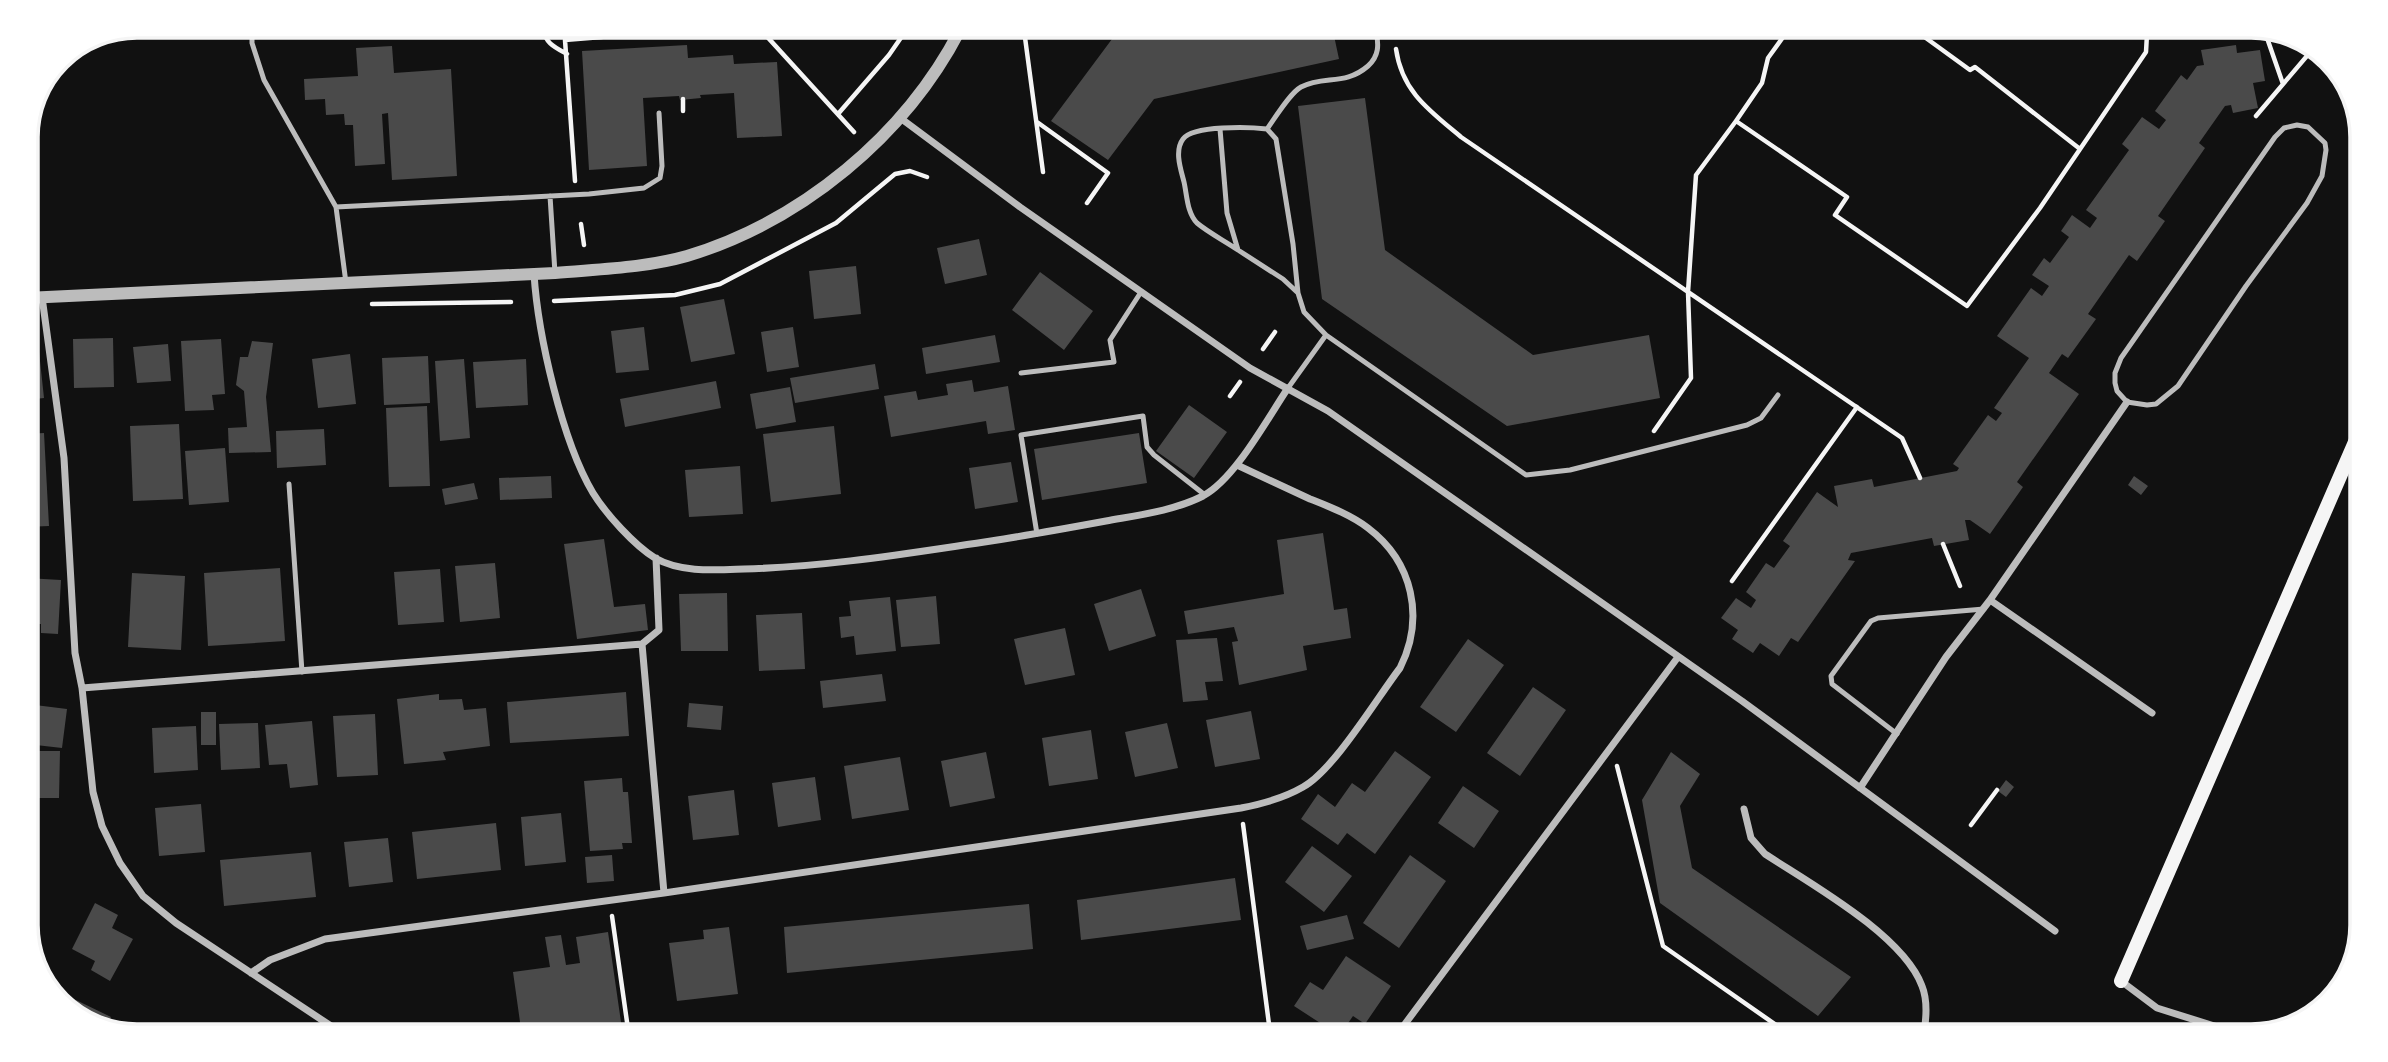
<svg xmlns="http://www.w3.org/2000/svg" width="2388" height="1062" viewBox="0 0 2388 1062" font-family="Montserrat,sans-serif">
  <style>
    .building { fill: #4a4a4a }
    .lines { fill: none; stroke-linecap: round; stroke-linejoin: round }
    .path { stroke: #f5f5f5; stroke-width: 4.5 }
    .service { stroke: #bcbcbc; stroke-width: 5 }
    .minor { stroke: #bcbcbc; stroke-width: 7 }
    .tertiary { stroke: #bcbcbc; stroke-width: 12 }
    .secondary { stroke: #f5f5f5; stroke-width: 14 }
    .rim { fill: none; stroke: #f5f5f5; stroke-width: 3.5 }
  </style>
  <rect width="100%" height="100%" fill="#111"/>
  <path class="building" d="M1138,30l195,1 6,28 -185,40 -46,61 -57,-39 64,-86z
    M687,45l1,13 45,-3 1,9 43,-2 5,74 -45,2 -3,-45 -34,2 1,3 -21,2 -1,-4 -36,2 4,68 -58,4 -7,-119z
    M2236,45l1,8 23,-3 5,31 -12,2 5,25 -25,5 -2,-8 -6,1 -26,37 6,5 -47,68 7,5 -28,40 -8,-6 -41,59 8,5 -28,39 -6,-4 -13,19 30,21 -62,88 6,5 -33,47 -20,-14h-5l4,20 -35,6 -2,-8 -81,15 -3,7 7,1 -57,81 -7,-4 -12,18 -19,-13 -7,10 -21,-14 6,-9 -17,-12 15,-20 15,10 5,-8 -10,-8 20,-29 8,5 16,-22 -7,-5 34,-49 21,15 -4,-21 38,-7 2,8 83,-16 2,-3 -6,-4 35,-49 8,6 6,-8 -8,-5 35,-50 -32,-22 34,-48 11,8 7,-10 -17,-11 12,-17 6,5 19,-26 -8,-6 11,-16 18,13 7,-10 -11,-8 43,-60 -7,-6 20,-27 17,12 7,-9 -11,-9 26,-36 6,5 10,-14 7,-1 -3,-15z
    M392,46l2,27 57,-4 6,107 -65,4 -4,-67 -6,1 3,50 -30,2 -2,-41h-8l-1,-11 -18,1 -1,-16 -20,1 -1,-21 54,-3 -2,-28z
    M1365,98l20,152 148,105 116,-20 11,63 -153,28 -185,-127 -24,-193z
    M979,239l8,36 -42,9 -8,-36z
    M856,266l5,48 -47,5 -5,-48z
    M1040,272l53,39 -29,39 -52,-40z
    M724,299l11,55 -44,8 -11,-55z
    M644,327l5,43 -33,3 -5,-42z
    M793,327l6,40 -32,5 -6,-40z
    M37,333l7,65 -18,2v-66z
    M995,335l5,27 -74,12 -4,-26z
    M113,338l1,49 -40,1 -1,-49z
    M221,339l4,55 -13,1 2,15 -29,1 -4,-70z
    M252,341l21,2 -7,54 5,55 -42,1 -1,-25 19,-1 -3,-36 -8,-6 4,-28h8z
    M168,344l3,37 -34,2 -4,-36z
    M350,354l6,50 -38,4 -6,-49z
    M428,356l2,47 -46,2 -2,-47z
    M464,359l6,79 -30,3 -5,-80z
    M526,359l2,46 -52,3 -3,-46z
    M875,364l4,25 -84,14 -5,-25z
    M972,380l2,12 34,-6 7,44 -27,4 -2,-13 -95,16 -7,-41 32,-5 2,9 30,-5 -2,-11z
    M716,381l5,27 -96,19 -5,-28z
    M790,387l6,35 -40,7 -6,-35z
    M1189,405l38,27 -33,46 -38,-27z
    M427,406l3,80 -41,1 -3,-79z
    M179,424l4,75 -50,2 -3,-75z
    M834,426l7,68 -70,8 -8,-68z
    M324,429l2,36 -49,3 -1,-37z
    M44,433l5,93 -23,1v-93z
    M1139,433l8,50 -105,17 -8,-51z
    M225,448l4,54 -40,3 -4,-54z
    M1011,462l7,40 -43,7 -6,-41z
    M740,466l3,48 -54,3 -4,-47z
    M551,476l1,22 -52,2 -1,-22z
    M2134,476l14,10 -7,9 -13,-10z
    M474,483l4,16 -33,6 -3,-16z
    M1323,533l11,77 13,-2 4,30 -48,8 4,24 -68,15 -7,-43 6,-1 -4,-14 -46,7 -4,-23 100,-17 -7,-54z
    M604,539l10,68 31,-3 3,26 -71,9 -13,-95z
    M495,563l5,55 -40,4 -5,-56z
    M280,568l5,73 -77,5 -4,-73z
    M440,569l4,53 -46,3 -4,-53z
    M132,573l53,3 -4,74 -53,-3z
    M26,578l35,2 -3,54 -17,-1v-9h-15z
    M1141,589l15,47 -47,15 -15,-47z
    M727,593l1,58h-47l-2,-57z
    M936,596l4,48 -39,3 -5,-47z
    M890,597l6,54 -40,4 -2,-19 -13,2 -2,-21 12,-1 -2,-15z
    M802,613l3,56 -46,2 -3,-56z
    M1065,628l10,47 -50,10 -11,-46z
    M1217,638l6,43 -18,1 3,18 -25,2 -7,-62z
    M1468,639l36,26 -48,67 -36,-25z
    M882,674l4,27 -63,7 -3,-27z
    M1533,687l33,23 -46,66 -33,-23z
    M626,692l3,44 -119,7 -3,-41z
    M439,694v6l23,-1 2,11 22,-2 4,38 -47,6 3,8 -42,4 -7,-65z
    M689,703l34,3 -2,24 -34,-3z
    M27,704l40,5 -5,39 -35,-4z
    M1251,711l9,48 -45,8 -9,-47z
    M201,712h15v33h-15z
    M375,714l3,61 -41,2 -4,-61z
    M312,721l6,64 -28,3 -3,-24 -18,1 -4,-40z
    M258,723l2,45 -39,2 -2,-46z
    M1167,723l11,45 -43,9 -10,-45z
    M196,726l2,44 -44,3 -2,-45z
    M1091,730l7,49 -49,7 -7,-48z
    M27,751h33l-1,47h-32z
    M1395,751l36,26 -56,77 -28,-21 -9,12 -37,-26 17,-25 17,13 17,-24 13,9z
    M986,752l9,46 -45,9 -9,-46z
    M1671,752l29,22 -20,32 12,62 159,109 -33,39 -158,-113 -18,-103z
    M900,757l9,53 -57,9 -8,-53z
    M815,777l6,43 -43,7 -6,-44z
    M622,778l1,14h5l4,51h-10l1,6 -33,2 -6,-70z
    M2006,780l8,7 -8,10 -8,-6z
    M1463,786l36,25 -25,37 -36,-25z
    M734,790l5,45 -46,5 -5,-44z
    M201,804l4,48 -46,4 -4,-48z
    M561,813l5,49 -41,4 -4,-49z
    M496,823l5,47 -84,9 -5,-47z
    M388,838l5,44 -44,5 -5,-45z
    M1312,846l40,30 -28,36 -39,-30z
    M311,852l5,45 -92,9 -4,-46z
    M612,855l2,26 -27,2 -2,-26z
    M1410,855l36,26 -47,67 -36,-25z
    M1235,878l6,42 -160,20 -4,-40z
    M95,903l23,12 -6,13 21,11 -23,42 -19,-11 4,-9 -23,-12z
    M1029,904l4,45 -246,24 -3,-46z
    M1347,915l7,24 -47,11 -7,-24z
    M729,927l9,67 -61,7 -8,-58 35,-4 -1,-9z
    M608,932l14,97h-101l-8,-57 37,-5 -5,-30 16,-2 5,30 14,-2 -4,-26z
    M1346,956l45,30 -26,38 -12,-8 -11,16h-8l-40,-26 16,-24 13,8z
    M47,986l64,31 -5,10h-12l-45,-35z
    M1246,1027l1,5h-19v-2z"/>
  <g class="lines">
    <path class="path" d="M543,28c2,15 11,19 24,26
      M760,29l94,103
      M878,29l18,5
      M1024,30l19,142
      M1919,33l51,37 5,-3 105,82
      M2266,35l17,49
      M1396,49c6,43 34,62 65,88l441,301 18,40
      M683,99v12
      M838,114l51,-59 18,-26
      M2256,116l56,-66
      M1736,121l26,-38 6,-25 18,-25
      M1037,122l71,51 -21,30
      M575,181l-10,-141 37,-3
      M581,224l3,21
      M554,301l121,-6 45,-11 116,-61 59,-49 15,-3 17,6
      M372,304l139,-2
      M1263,349l12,-17
      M1230,396l10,-14
      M1654,431l37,-53 -3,-86 8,-117 40,-54 111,76 -12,18 132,91 73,-98 106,-156 1,-18
      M1943,544l17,42
      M1732,581l125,-174
      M1617,766l46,180 126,88
      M1243,824l27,208
      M1971,825l26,-35
      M612,916l16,113"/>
    <path class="service" d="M252,27v16l12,37 72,127 253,-13 55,-6 16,-10 2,-12 -3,-53
      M2297,125l11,2 17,16 1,7 -4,26 -15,27 -61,83 -68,100 -22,18 -9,1 -20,-3 -10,-11 -2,-8v-10l6,-15 154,-221 9,-9z
      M1220,129l7,84 11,37 45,29 15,14
      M1267,129c8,-11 23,-36 34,-42 23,-12 44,-1 67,-21 11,-10 11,-21 8,-35
      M550,196l5,77
      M336,207l10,76
      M1238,250c-13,-9 -29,-17 -41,-27 -10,-10 -10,-28 -13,-41 -3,-12 -10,-31 -1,-43 10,-14 67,-12 84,-10l9,10 17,105 5,49 6,19 22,23 -38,53
      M1326,335l200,140 44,-5 177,-45 14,-7 17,-23
      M1021,373l93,-11 -4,-22 31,-48
      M289,484l13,188
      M1037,534l-16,-99 122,-19 4,31 7,8 51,40
      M1897,734l-65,-50 -1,-8 40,-55 7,-3 106,-9"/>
    <path class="minor" d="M899,117l121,90 230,161 78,43 414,290 313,230
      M534,274c4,61 28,167 59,219 13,21 41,52 62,65 26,15 61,12 89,11 83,-2 165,-16 247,-28 39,-6 77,-13 115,-20 33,-6 67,-10 97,-25 32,-17 64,-77 85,-108
      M42,297l22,161 11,195 7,35 11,104 9,34 18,37 23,33 33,27 158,105
      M2127,402l-137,198 162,113
      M642,644l22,249
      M642,644l17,-14 -3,-72
      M82,688l560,-44
      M1860,788l86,-131 44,-57
      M1744,809l7,29 14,16c46,30 138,81 157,132 6,15 4,33 2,48
      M251,973l19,-13 55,-21 339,-46 577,-85c21,-4 43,-10 62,-21 31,-17 74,-89 97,-119 25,-50 13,-106 -32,-140 -17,-13 -38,-21 -58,-29 -24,-11 -49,-23 -73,-34
      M2121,981l36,27 89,28
      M1399,1032l279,-375"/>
    <path class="tertiary" d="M26,298l529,-25c44,-4 90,-5 132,-17 115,-35 218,-120 273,-226"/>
    <path class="secondary" d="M2121,981l237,-546"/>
  </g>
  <path d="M0 0H2388V1062H0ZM137 38H2251A99 99 0 0 1 2350 137V925A99 99 0 0 1 2251 1024H137A99 99 0 0 1 38 925V137A99 99 0 0 1 137 38Z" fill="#fff" fill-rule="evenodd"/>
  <path class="rim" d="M137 38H2251A99 99 0 0 1 2350 137V925A99 99 0 0 1 2251 1024H137A99 99 0 0 1 38 925V137A99 99 0 0 1 137 38Z"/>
</svg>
